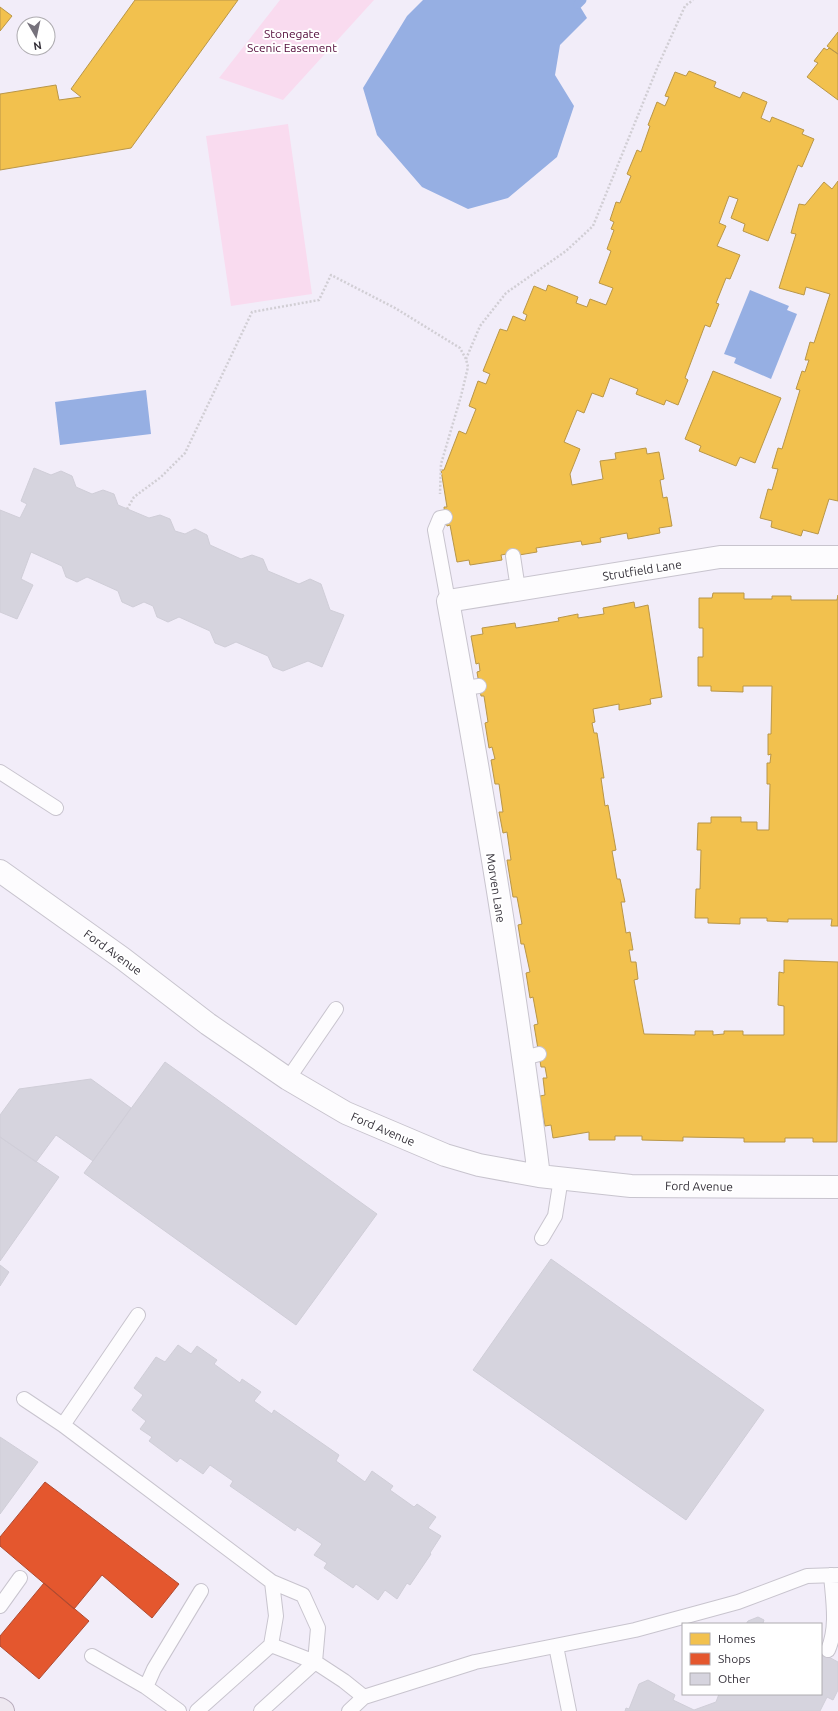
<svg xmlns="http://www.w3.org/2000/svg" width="838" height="1711" viewBox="0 0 838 1711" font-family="Ubuntu,sans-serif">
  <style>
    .green { fill: #f9dbef }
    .water { fill: #96afe3 }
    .homes { fill: #f2c14e; stroke: #b99648 }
    .shops { fill: #e4572e; stroke: #af4b31 }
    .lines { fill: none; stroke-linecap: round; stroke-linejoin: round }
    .stream { stroke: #96afe3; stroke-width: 9 }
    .building { fill: #d6d4de; stroke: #d0ced8 }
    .lane-casing { stroke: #c8c4ce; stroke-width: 16 }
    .street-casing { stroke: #c8c4ce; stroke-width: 24 }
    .primary-casing { stroke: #b8acbc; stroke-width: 24 }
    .path { stroke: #d1ced4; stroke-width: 2.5; stroke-dasharray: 2 2; stroke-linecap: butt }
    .lane { stroke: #fdfcfe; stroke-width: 14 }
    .street { stroke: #fdfcfe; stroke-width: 22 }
    .primary { stroke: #eee8f0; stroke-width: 22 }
    .labels { text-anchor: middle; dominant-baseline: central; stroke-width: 4; stroke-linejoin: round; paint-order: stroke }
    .park-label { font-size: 12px; fill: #530c3a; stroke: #fff }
    .street-label { font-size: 12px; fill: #343039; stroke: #fff }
  </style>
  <rect width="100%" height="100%" fill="#f2edf9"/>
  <path class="green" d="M280,0h94l-91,100 -64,-22z
    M288,124l24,170 -81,12 -25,-170z"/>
  <path class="water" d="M423,0h153l11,18 -27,27 -5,30 19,31 -17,51 -49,41 -40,11 -46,-22 -45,-52 -14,-47 44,-72z
    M750,290l39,16 -2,4 10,4 -26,65 -37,-16 2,-5 -12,-4z
    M146,390l5,44 -91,11 -5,-43z"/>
  <path class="homes" d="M135,0h103l-107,148 -131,22v-76l56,-9 3,15 22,-3 -10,-8z
    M0,7l12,9 -12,15z
    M838,32v22l-11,-8z
    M824,48l3,2 2,-2 9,6v46l-31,-23 11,-14 -4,-2z
    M689,71l27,11 -2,5 26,11 3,-6 24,10 -6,16 9,4 2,-5 32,13 -2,4 12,5 -12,28 -4,-2 -30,76 -25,-10 2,-7 -14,-6 7,-19 -9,-3 -10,27 7,3 -9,20 23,9 -10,24 -4,-1 -10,25 3,1 -9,23 -5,-2 -20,53 3,2 -10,25 -12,-5 -2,5 -28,-11 2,-5 -28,-11 -7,19 -11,-4 -8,20 -7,-3 -13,32 16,7 -10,25 2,11 31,-6 -3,-18 16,-2 -1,-6 31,-5 1,6 12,-2 5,27 -4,1 3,18 4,-1 5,29 -13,2 1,5 -32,6 -1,-6 -27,5 1,4 -19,3 -1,-4 -45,7 1,4 -24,4 -1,-3 -11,2 1,5 -32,5 -1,-5 -12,2 -7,-37 -3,1 -2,-9 -1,-10h3l-6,-37h3l15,-39 7,3 10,-25 -7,-3 9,-25 8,3 4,-10 -7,-3 17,-42 7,2 6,-15 12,5 2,-6 -4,-2 11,-27 12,5 2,-6 30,12 -2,6 11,4 3,-8 16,6 7,-17 -14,-5 12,-32 -4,-2 7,-19 -3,-1 3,-7 -4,-2 6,-18 4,1 11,-27 -4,-2 10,-24 4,2 9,-26 -2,-1 9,-23 8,4 4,-9 -4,-1 10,-24 11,4z
    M838,181v320l-9,-2 -11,35 -15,-4 -2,6 -30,-9 1,-6 -12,-3 8,-29 4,1 6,-21 -6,-1 6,-20 4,1 18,-59 -4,-1 6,-18 3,1 4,-12h-4l5,-18 4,1 16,-49 -24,-7 -2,8 -25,-7 17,-54 -5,-1 8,-29 6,1 19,-23 8,7z
    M713,371l68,27 -26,65 -15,-6 -4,9 -37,-15 2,-5 -16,-7z
    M713,593h31v6h28v-3h19v4h46l1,-5v331h-7l1,-7h-44v3l-21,-1v-3h-27v6l-32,-1v-5h-13l1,-29h4l1,-39h-4l1,-27h13v-6h30v5h16v8h12l1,-46h-3v-21h3l1,-9 -3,1v-21h3l1,-48h-29v6l-32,-1v-5h-13v-29h5v-29h-4v-30h13z
    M634,602l1,6 13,-3 14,92 -12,2 1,5 -32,6v-6l-26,5 2,13 -3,1 2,10h3l7,45h-3l4,28 3,-1 8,45 -4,1 5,28h3l5,23h-4l5,31 4,-1 3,18h-4l2,12h5l2,17 -4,1 10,54 51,1v-4h18v4l11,-1v-3h19v4h41v-29l-6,-1 1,-33 5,1v-13l54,2 -1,180h-24v-4h-28v4h-41v-4l-61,-1v4l-41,-1v-4h-27v4h-26v-8l-36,6 -2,-13 -6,1 -5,-30 5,-1 -2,-17h4l-2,-11h-4l-7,-42 4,-1 -5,-27 -3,1 -4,-25 4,-1 -6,-28h-3l-3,-19 4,-1 -5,-27h-4l-6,-37h4l-4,-28 -4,1 -4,-21h4l-4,-28h-4l-4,-24 4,-1 -3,-12 -3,1 -4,-25 3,-1 -4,-26h-3l-4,-24 3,-1 -1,-8 -3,1 -5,-28 12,-2 -1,-6 33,-5 1,5 43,-7 -1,-3 20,-4v4l26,-4 -1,-6z"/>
  <path class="shops" d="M45,1482l134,102 -27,34 -50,-43 -28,34 -74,-63v-9z
    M44,1583l45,38 -50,58 -39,-33v-10z"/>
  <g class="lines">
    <path class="stream" d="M578,4l4,-4"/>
  </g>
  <path class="building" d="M34,468l17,7 10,-4 11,5 4,11 16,7 11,-4 11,4 4,11 31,13 11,-3 10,4 5,12 10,3 10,-5 12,6 3,10 31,14 11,-4 11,4 5,12 31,13 11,-5 11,5 9,26 14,5 -22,52 -14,-6 -25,10 -10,-4 -5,-11 -32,-14 -11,5 -10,-4 -5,-12 -31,-14 -11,5 -11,-5 -4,-11 -9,-4 -11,5 -11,-5 -4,-11 -31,-14 -10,5 -11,-5 -4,-11 -31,-14 -10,27 12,6 -16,34 -17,-7v-102l20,8 7,-14 -6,-3z
    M165,1062l212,152 -81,111 -212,-152z
    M91,1079l40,29 -38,53 -37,-26 -20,27 -36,-25v-22l19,-26z
    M0,1137l59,40 -59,84z
    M551,1259l213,151 -78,110 -213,-150z
    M0,1265l9,7 -9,14z
    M178,1345l13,9 6,-8 20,14 -3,4 26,19 2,-4 19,13 -7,9 18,13 2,-4 65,45 -3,6 29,21 7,-11 21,15 -3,4 24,17 3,-3 19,13 -8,11 13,8 -11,17 1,1 -21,31 -3,-2 -10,16 -12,-9 -7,10 -22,-16 -3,4 -29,-20 3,-5 -13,-8 8,-11 -25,-17 -2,4 -65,-45 3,-5 -23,-16 -7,9 -23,-16 -3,4 -28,-21 3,-4 -12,-8 6,-8 -14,-11 11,-15 -9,-7 22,-31 9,5z
    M0,1437l38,25 -38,52z
    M758,1617l6,3 -1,3 2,1h-19l2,-3z
    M821,1646l7,4 -3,5 13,7v28l-5,10 -6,-3 -7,14h-195l1,-3 3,1 10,-25 9,-4 27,15 -2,5 21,10 22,-8 3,-8h102z"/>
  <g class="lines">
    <defs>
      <path id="lane" d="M445,517l-5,1 -5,12 13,71
        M513,556l5,33
        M464,688l15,-2
        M0,772l56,36
        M524,1058l15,-4
        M288,1079l48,-70
        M542,1238l13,-22 6,-38
        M24,1399l39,26 209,157 31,13 15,33 -3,34 -54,49
        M63,1425l75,-110
        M0,1606l20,-28
        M271,1645l44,17 29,19 20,16 111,-35 160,-32 103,-28 69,-26 31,-1
        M556,1646l13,65
        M828,1650c10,-23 5,-50 3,-75
        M92,1656l54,31 33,24
        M146,1687l8,-18 47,-78
        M197,1711l74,-66 5,-29 -4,-34
        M349,1711l15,-14"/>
      <path id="street" d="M0,871l122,87 86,66 80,55 58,34 99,42 34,10 60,11 92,10 207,1
        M539,1176c-24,-192 -56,-384 -91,-575l272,-44h118"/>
      <path id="primary" d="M0,1709l3,2"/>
    </defs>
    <use href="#lane" class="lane-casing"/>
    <use href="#street" class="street-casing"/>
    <use href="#primary" class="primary-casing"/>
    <path class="path" d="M466,359l14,-33 26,-33 60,-42 27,-25 65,-160 27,-60 8,-6
      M127,509l7,-12 27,-20 24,-24 67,-141 67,-12 12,-25 64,33 65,40 6,11 2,8 -7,29 -20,68 -1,30"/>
    <use href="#lane" class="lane"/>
    <use href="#street" class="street"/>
    <use href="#primary" class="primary"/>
  </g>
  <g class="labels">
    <g class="park-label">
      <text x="292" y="33">Stonegate<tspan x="292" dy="14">Scenic Easement</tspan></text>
    </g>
    <g class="street-label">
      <text transform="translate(642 570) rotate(-9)">Strutfield Lane</text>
      <text transform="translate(496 888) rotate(81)">Morven Lane</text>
      <text transform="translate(113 952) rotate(36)">Ford Avenue</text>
      <text transform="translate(383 1129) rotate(23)">Ford Avenue</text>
      <text transform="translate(699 1186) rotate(1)">Ford Avenue</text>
    </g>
  </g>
  <rect x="682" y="1623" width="140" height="72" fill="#ffffff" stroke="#aeacb0"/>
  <rect x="690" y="1633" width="20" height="12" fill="#f2c14e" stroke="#aeacb0"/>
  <text x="718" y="1643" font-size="12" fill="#343039">Homes</text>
  <rect x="690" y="1653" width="20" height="12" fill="#e4572e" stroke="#aeacb0"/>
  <text x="718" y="1663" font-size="12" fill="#343039">Shops</text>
  <rect x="690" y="1673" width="20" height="12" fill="#d6d4de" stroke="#aeacb0"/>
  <text x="718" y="1683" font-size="12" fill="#343039">Other</text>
  <g transform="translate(36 36) rotate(171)"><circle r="19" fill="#ffffff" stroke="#aeacb0"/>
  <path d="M0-3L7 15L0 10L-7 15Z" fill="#76727c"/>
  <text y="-6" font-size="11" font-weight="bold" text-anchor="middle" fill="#343039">N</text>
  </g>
</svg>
